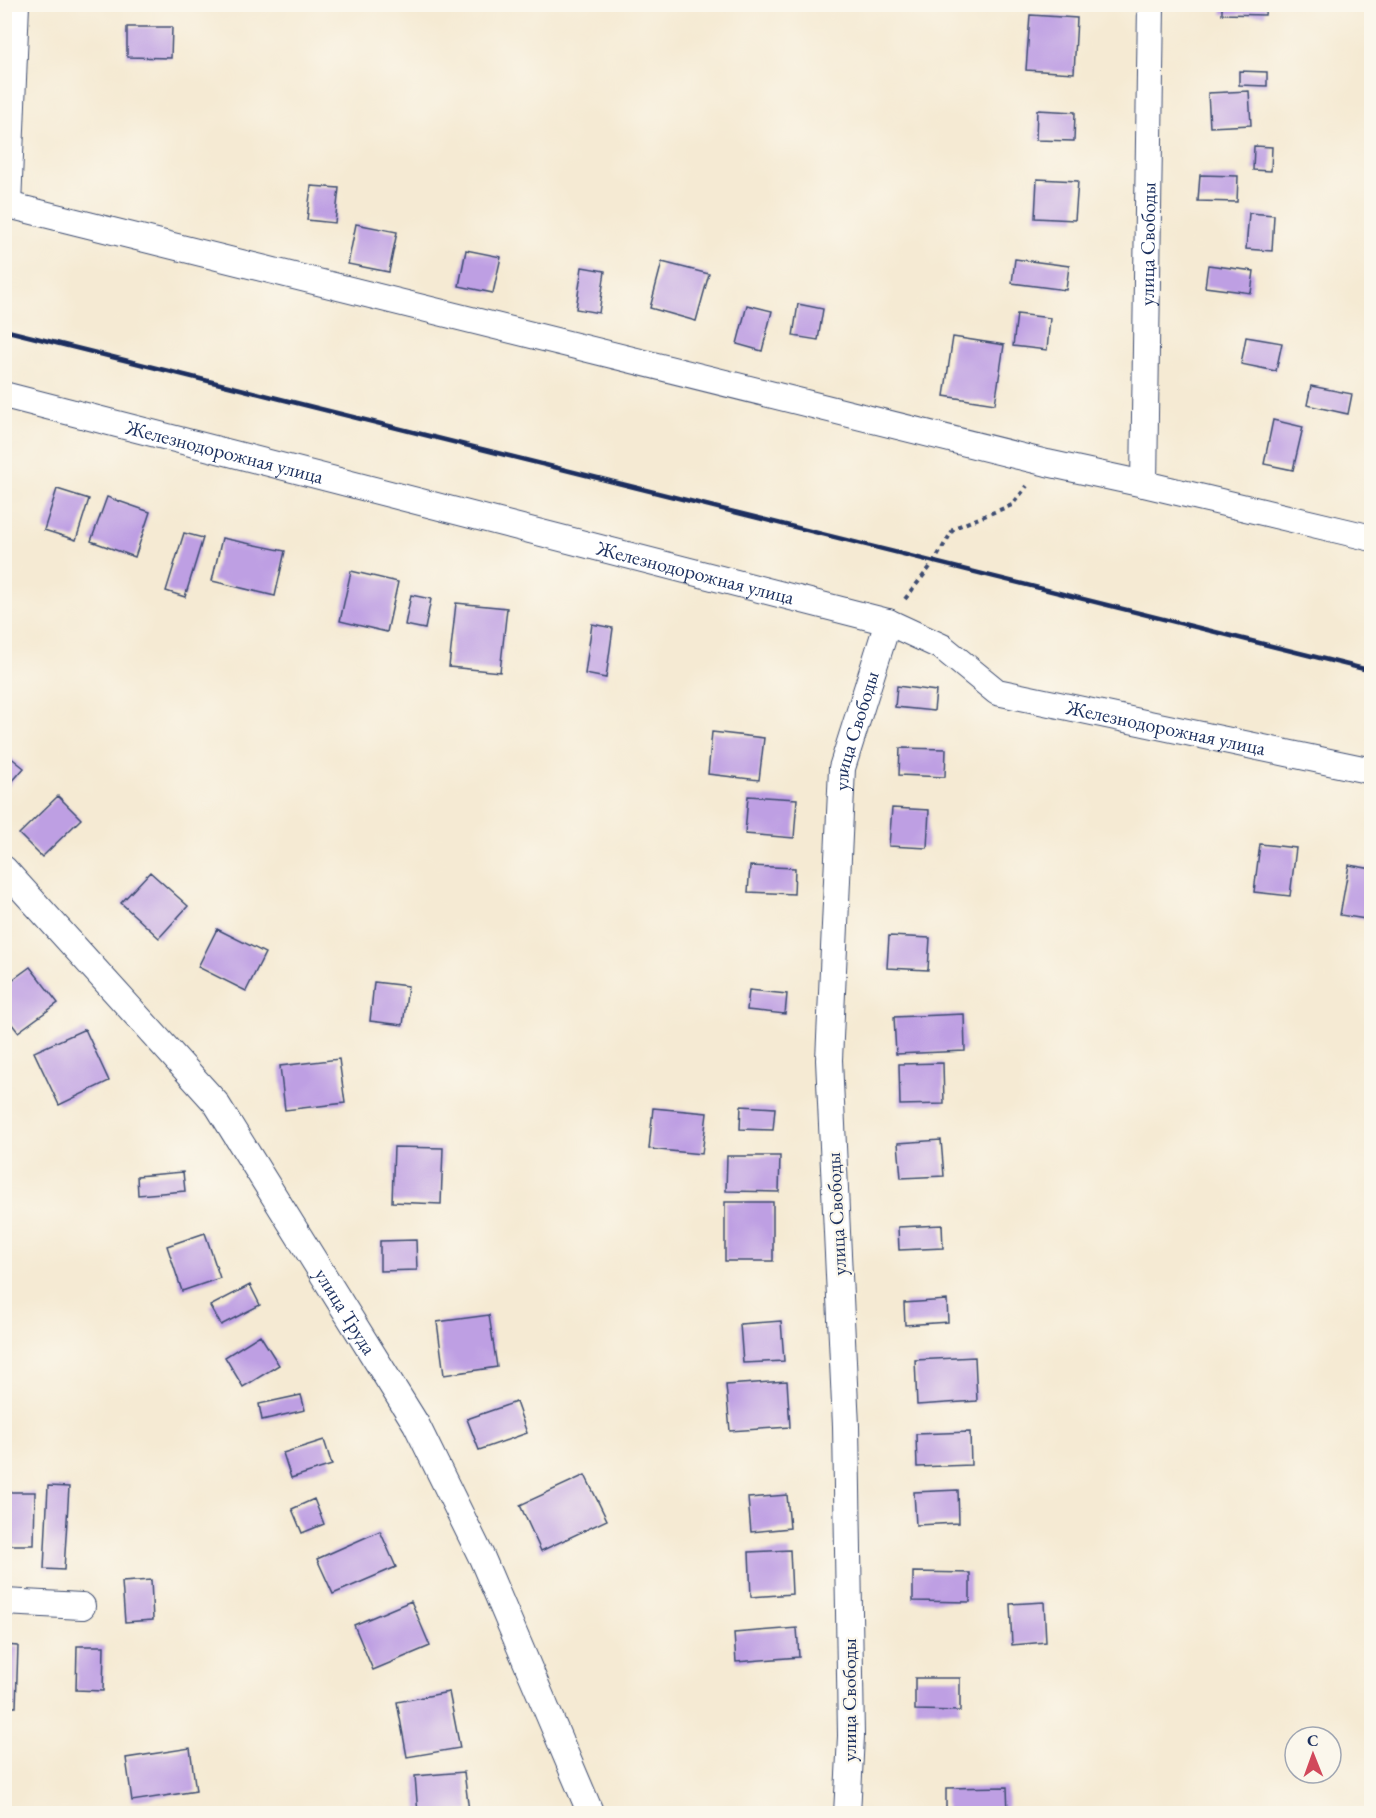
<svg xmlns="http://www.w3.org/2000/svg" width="1376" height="1818" viewBox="0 0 1376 1818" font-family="'EB Garamond',serif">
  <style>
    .building { fill: #be9fe3 }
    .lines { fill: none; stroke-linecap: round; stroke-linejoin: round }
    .street-casing { stroke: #3c4b70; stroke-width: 28 }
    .path { stroke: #3c4b70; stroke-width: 4; stroke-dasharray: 4.5 4.5; stroke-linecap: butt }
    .street { stroke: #fff; stroke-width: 26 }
    .rail { stroke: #1b2f5e; stroke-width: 4.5 }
    .labels { text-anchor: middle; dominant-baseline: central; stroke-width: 4.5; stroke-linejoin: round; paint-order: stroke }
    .street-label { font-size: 20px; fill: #1b2f5e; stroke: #fbf7ec }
  </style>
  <rect width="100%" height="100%" fill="#fbf7ec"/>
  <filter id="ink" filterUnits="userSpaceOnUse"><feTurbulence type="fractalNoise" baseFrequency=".0167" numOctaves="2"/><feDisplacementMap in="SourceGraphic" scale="12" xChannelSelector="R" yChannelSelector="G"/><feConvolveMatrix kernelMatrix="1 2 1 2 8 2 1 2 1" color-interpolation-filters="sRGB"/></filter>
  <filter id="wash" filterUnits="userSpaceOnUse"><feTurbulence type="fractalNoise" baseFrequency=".008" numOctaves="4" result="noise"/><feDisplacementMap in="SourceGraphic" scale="24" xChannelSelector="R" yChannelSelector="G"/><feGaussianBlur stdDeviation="1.35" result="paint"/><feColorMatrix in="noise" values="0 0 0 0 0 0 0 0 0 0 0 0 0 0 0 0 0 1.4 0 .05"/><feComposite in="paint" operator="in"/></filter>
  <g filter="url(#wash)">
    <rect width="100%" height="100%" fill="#f5ead3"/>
    <g id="blocks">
      <path class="building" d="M1222,5h44l-1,10 -43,-1z
        M1030,15l47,3 -3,55 -48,-3z
        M127,27h45l-1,31 -44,-1z
        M1239,71l28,1v14l-28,-1z
        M1249,91l2,34 -41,2 -2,-34z
        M1037,110l38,2 -1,29 -38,-1z
        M1254,146l18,1 -1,24 -18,-1z
        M1200,175l38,1 -1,26 -39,-1z
        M1037,179l41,2 -3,39 -40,-2z
        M311,186l28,2 -4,35 -28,-3z
        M1249,213l25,2 -2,36 -26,-2z
        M356,224l41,8 -8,40 -41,-8z
        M466,250l35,7 -8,36 -34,-7z
        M1015,259l54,7 -3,24 -54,-7z
        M662,262l47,12 -13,47 -46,-13z
        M1208,265l46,6 -3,22 -46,-6z
        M582,267l23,4 -6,42 -23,-4z
        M798,304l25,5 -5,31 -25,-4z
        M747,305l25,6 -10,40 -25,-7z
        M1017,314l33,4 -3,32 -34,-4z
        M953,337l51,8 -9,59 -51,-8z
        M1246,337l36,6 -6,28 -35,-7z
        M1311,386l41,8 -4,20 -41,-9z
        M1273,420l30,7 -10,43 -29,-6z
        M57,489l32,10 -13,41 -32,-10z
        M107,497l43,15 -15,45 -44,-16z
        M184,533l19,5 -18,59 -19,-6z
        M222,538l63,13 -10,45 -63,-15z
        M351,571l47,11 -11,50 -47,-11z
        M411,595l20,4 -6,30 -20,-4z
        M456,603l51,5 -7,64 -51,-5z
        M592,624l21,4 -7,50 -21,-4z
        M897,686l39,5 -2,20 -39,-4z
        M712,732l52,6 -5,42 -51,-6z
        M900,748l46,1 -1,28 -46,-2z
        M9,756l15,12 -20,23v-30z
        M58,796l23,23 -39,38 -23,-23z
        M748,796l49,3 -3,39 -49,-4z
        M892,808l37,2 -2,38 -38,-2z
        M1260,844l36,4 -6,48 -36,-4z
        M1349,865l23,4v51l-32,-5z
        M750,866l45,2 -1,26 -46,-2z
        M150,872l38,34 -29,32 -38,-35z
        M217,929l48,24 -19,38 -48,-24z
        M889,936l41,2 -2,32 -41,-2z
        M30,967l28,36 -40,29 -14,-18v-28z
        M374,982l34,4 -5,39 -33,-4z
        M749,990l38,4 -2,20 -38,-4z
        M964,1014l1,37 -69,3 -2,-37z
        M85,1029l24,52 -50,24 -25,-53z
        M339,1059l6,44 -60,7 -5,-44z
        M943,1063l1,41 -44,1 -1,-41z
        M741,1106l34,2 -2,22 -33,-1z
        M653,1108l54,5 -5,41 -53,-5z
        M941,1140l3,36 -43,2 -3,-35z
        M394,1147l49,1 -2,56 -49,-2z
        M727,1156h53l-1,36 -53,-1z
        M183,1172l2,19 -47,4 -1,-19z
        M725,1202h48v59h-48z
        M942,1225l1,23 -44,2 -1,-23z
        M205,1233l15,45 -38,13 -15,-45z
        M416,1240l1,30 -37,1v-30z
        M250,1285l10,20 -39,20 -11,-19z
        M947,1300l1,22 -43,3 -1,-22z
        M489,1315l8,52 -53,8 -7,-53z
        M781,1321l3,40 -41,2 -3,-39z
        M260,1335l19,30 -36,22 -18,-30z
        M975,1357l2,44 -60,4 -2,-45z
        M787,1381l3,46 -60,4 -4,-46z
        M301,1395l4,15 -43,10 -3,-16z
        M516,1402l11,31 -48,17 -12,-31z
        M970,1432l1,33 -54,2 -1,-33z
        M324,1440l8,25 -41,13 -8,-25z
        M585,1475l22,45 -66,31 -21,-46z
        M48,1486l21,1 -5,83 -20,-1z
        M958,1490l1,33 -43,2 -2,-33z
        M4,1492h31l-1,53h-30z
        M787,1495l3,33 -39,4 -3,-34z
        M314,1499l10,25 -22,9 -10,-24z
        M380,1531l16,36 -63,27 -16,-35z
        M790,1550l2,44 -41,3 -2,-45z
        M913,1572l57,1v29l-57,-1z
        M151,1580l2,40 -28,2 -3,-40z
        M411,1601l19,45 -57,24 -19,-45z
        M1044,1602l2,40 -34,3 -2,-41z
        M797,1628l2,29 -63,5 -2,-29z
        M4,1645l14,1 -2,61h-12z
        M77,1646h27l-1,45 -27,-1z
        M915,1678h45v33l-45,-1z
        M449,1692l11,56 -53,9 -10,-55z
        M190,1748l6,43 -64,10 -6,-43z
        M464,1772l5,39 -51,3 -3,-38z
        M1007,1787l1,27h-62v-26z"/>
    </g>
  </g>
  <g filter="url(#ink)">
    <use href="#blocks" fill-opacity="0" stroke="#3c4b70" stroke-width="1.5"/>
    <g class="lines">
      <defs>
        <g id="street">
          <path d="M4,204l1043,259 97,21 228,54"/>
          <path d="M8,205l8,-201"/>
          <path id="s1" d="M4,395l884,227 54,25 55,45 375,79"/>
          <path id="s2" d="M1144,484l7,-480"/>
          <path id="s3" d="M4,869l212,234 200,321 66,134 109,256"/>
          <path d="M4,1602l78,4"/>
          <path id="s4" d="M847,1814l4,-78 -5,-310 -17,-366 13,-292 46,-146"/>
        </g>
      </defs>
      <use href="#street" class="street-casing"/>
      <path class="path" d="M905,599l29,-37 20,-34 58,-23 15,-19"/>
      <use href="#street" class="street"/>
      <path class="rail" d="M4,330l1368,341"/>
    </g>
  </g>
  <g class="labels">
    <g class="street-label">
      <text stroke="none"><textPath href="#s2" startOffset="240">улица Свободы</textPath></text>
      <text stroke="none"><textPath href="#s1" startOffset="228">Железнодорожная улица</textPath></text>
      <text stroke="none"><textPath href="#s1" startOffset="714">Железнодорожная улица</textPath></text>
      <text stroke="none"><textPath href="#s1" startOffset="1216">Железнодорожная улица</textPath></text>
      <text stroke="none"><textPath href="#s4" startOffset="1086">улица Свободы</textPath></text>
      <text transform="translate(836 1214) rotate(-93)">улица Свободы</text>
      <text stroke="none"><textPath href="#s3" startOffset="561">улица Труда</textPath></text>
      <text transform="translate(849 1700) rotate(-90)">улица Свободы</text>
    </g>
  </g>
  <rect width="1376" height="1818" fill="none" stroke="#fbf7ec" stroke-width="24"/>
  <g transform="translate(1313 1755) rotate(359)"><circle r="28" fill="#fbf7ec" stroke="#a1a7b3" stroke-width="1.5"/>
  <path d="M0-4.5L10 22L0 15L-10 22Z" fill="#d1495b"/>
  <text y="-9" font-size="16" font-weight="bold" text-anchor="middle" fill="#1b2f5e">С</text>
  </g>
</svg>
